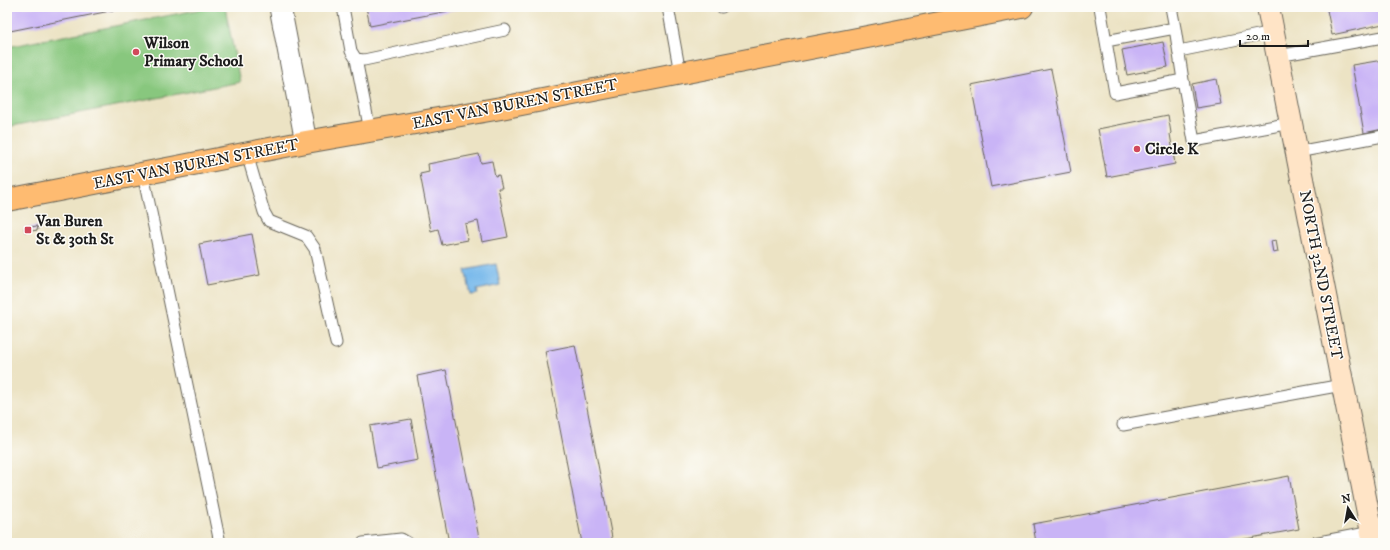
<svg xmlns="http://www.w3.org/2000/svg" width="1390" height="550" viewBox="0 0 1390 550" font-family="'IM FELL DW Pica',serif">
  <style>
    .green { fill: #88c77e; stroke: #52724d }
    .water { fill: #76b8eb; stroke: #496a84 }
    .building { fill: #c9b4f6 }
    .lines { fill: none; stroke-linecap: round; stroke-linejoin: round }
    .lane-casing { stroke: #656257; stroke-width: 13 }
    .street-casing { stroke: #656257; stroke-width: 23 }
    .secondary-casing { stroke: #656257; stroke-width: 24 }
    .primary-casing { stroke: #656257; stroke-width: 24 }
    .lane { stroke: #fff; stroke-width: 11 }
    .street { stroke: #fff; stroke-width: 21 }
    .secondary { stroke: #ffe4c6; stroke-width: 22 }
    .primary { stroke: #febb71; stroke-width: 22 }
    .poi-dot { fill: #d1495b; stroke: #fdfcf7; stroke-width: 1.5 }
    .labels { text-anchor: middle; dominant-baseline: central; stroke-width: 3; stroke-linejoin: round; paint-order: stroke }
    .poi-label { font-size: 16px; font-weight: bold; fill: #1c1c1c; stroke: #fdfcf7; text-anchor: start }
    .street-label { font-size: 16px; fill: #1c1c1c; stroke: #fdfcf7 }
  </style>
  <rect width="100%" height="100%" fill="#fdfcf7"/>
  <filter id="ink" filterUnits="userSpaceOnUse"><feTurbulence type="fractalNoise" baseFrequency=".025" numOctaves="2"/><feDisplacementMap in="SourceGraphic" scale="8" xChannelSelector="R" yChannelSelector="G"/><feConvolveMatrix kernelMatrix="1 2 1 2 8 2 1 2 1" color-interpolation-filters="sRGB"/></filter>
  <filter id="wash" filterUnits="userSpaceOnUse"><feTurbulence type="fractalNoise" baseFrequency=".012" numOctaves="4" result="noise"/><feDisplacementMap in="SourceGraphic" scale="16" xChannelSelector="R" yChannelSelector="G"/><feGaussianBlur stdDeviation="0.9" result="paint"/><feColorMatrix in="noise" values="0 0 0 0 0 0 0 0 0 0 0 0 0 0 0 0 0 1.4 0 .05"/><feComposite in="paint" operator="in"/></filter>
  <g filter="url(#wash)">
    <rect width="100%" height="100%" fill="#ece3c4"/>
    <path class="green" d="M212,7h13l15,75 -233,45v-80z"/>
    <path class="water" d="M496,264l4,21 -23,5 1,4 -7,1 -6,-25z"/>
    <g id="blocks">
      <path class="building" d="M7,7h118v1l-115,23 -1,-5h-2z
        M366,7h98v1l-94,18z
        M1339,7h44v17l-51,11 -5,-25z
        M1163,42l5,25 -41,8 -5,-25z
        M1383,60v69l-19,4 -12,-68z
        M1051,69l20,103 -80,15 -20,-102z
        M1216,79l5,25 -25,4 -4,-24z
        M1168,115l3,18 -1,1 5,30 -68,13 -9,-48z
        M479,154l2,9 11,-2 3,15 4,-1 3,13h-4l10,49 -26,5 -4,-21 -13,3 3,16 -26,5 -4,-16 -7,2 -11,-57 9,-2 -1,-8z
        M37,226l1,4 -13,2 -1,-4z
        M252,234l8,41 -53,10 -8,-41z
        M1276,240l2,12 -5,1 -2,-12z
        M575,345l2,10 36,188h-31l-37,-192z
        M446,370l34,173h-31l-32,-167z
        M411,419l7,41 -41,8 -7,-42z
        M1289,476l10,53 -75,14h-188l-3,-19z"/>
    </g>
  </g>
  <g filter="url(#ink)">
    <use href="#blocks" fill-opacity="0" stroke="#656257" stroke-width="1"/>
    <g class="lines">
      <defs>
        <path id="lane" d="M343,7l8,44 5,8 8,1 141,-30
          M668,7l12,66
          M721,7h1
          M1100,7l15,86 68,-13 11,61 97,-18
          M1171,7l4,21
          M1106,41l69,-13 8,52
          M1179,51l94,-19
          M1278,56l105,-19
          M356,59l14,72
          M1297,152l86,-16
          M247,154l17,58 5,9 37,15 9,13 21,94
          M143,174l77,369
          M1123,425l219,-40
          M363,543l38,-4 7,4
          M1314,543l58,-11"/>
        <path id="street" d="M280,7l26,135"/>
        <path id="secondary" d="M1268,7l106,536"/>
        <path id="primary" d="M7,200l299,-58 195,-34 521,-101"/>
      </defs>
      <use href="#lane" class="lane-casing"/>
      <use href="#street" class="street-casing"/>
      <use href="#secondary" class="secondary-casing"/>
      <use href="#primary" class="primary-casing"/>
      <use href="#lane" class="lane"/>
      <use href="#street" class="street"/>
      <use href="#secondary" class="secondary"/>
      <use href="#primary" class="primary"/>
    </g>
  </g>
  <g class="poi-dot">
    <circle cx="136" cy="52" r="4"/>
    <circle cx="1137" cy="149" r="4"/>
    <rect x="24" y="226" width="8" height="8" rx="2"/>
  </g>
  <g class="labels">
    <g class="poi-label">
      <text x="144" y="43">Wilson<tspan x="144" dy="18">Primary School</tspan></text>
      <text x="1145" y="149">Circle K</text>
      <text x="36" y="221">Van Buren<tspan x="36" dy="18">St &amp; 30th St</tspan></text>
    </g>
    <g class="street-label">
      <text transform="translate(515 104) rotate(-11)">EAST VAN BUREN STREET</text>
      <text transform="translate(196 164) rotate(-11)">EAST VAN BUREN STREET</text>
      <text transform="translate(1321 275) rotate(79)">NORTH 32ND STREET</text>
    </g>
  </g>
  <rect width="1390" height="550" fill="none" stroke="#fdfcf7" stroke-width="24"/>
  <g transform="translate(1348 508) rotate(349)" stroke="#fdfcf7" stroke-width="3" paint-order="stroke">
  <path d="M0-3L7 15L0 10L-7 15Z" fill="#1c1c1c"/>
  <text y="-6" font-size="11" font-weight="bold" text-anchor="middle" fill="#1c1c1c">N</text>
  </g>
  <path d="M1240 40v6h68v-6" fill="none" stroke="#1c1c1c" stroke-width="2"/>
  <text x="1246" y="40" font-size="12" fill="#1c1c1c" stroke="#fdfcf7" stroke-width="3" paint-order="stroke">20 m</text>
</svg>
